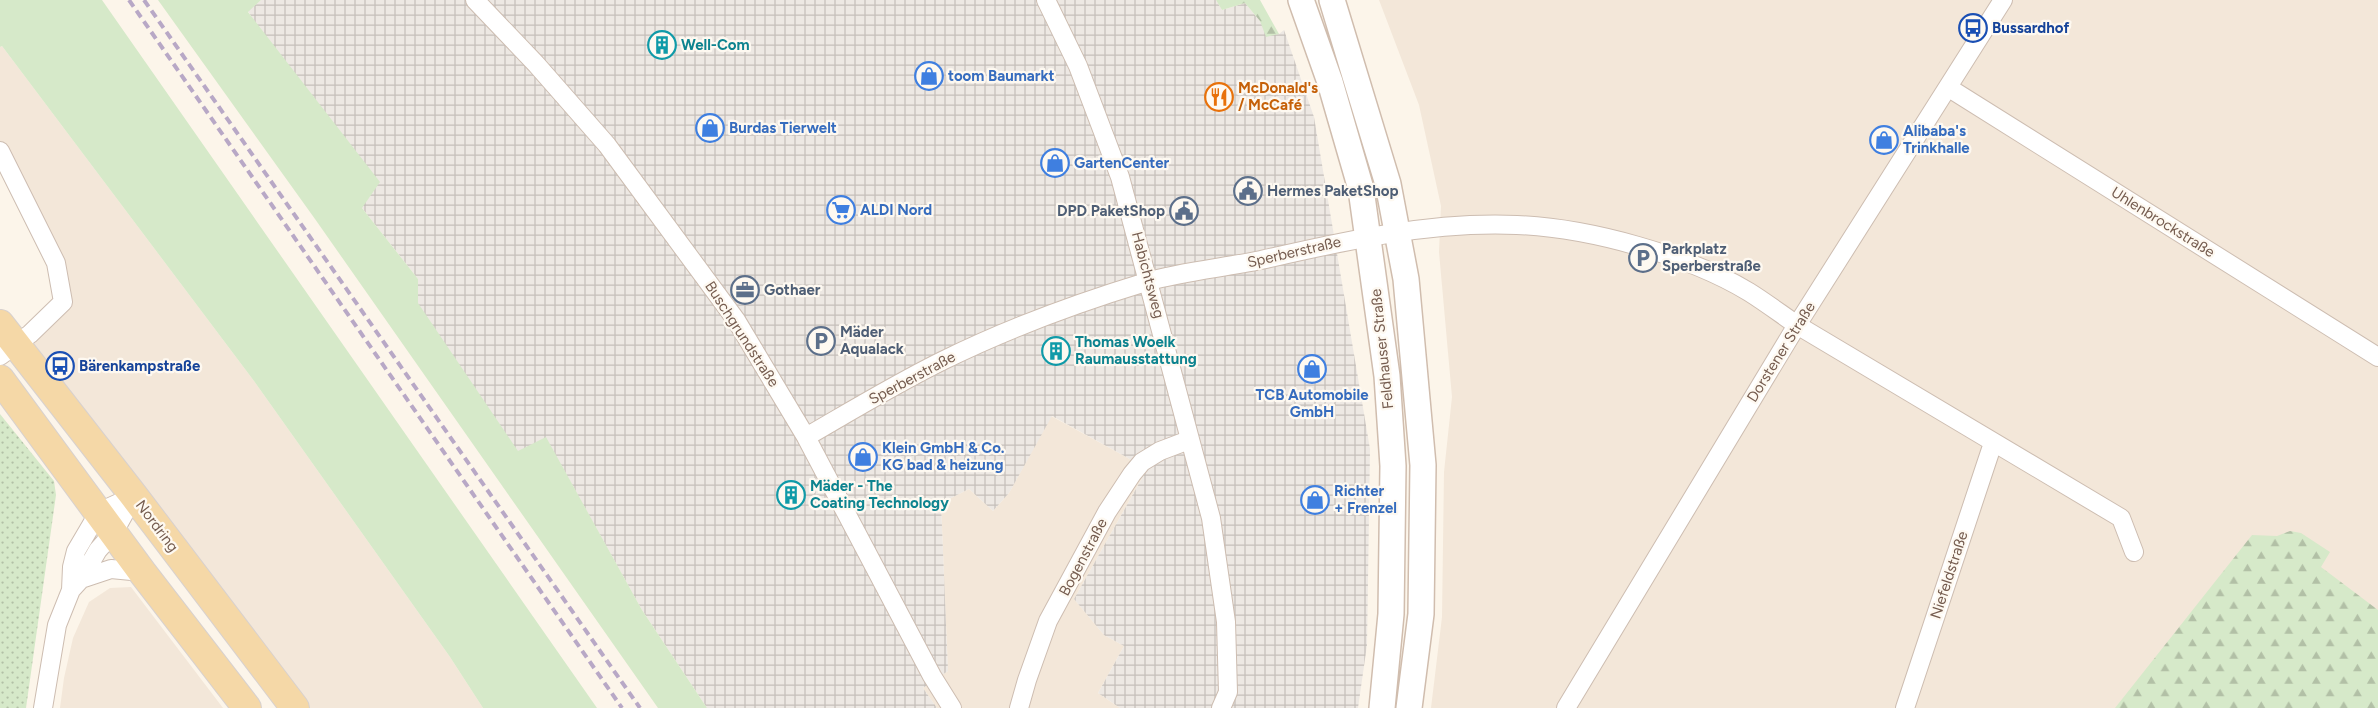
<svg xmlns="http://www.w3.org/2000/svg" width="2378" height="708" viewBox="0 0 2378 708" font-family="Figtree,sans-serif">
  <style>
    .residential { fill: #f3e7d9 }
    .industrial { fill: url(#industrial-grid) }
    .grass { fill: #d6e9c9 }
    .forest { fill: url(#forest-firs) }
    .garden { fill: url(#garden-dots) }
    .lines { fill: none; stroke-linecap: round; stroke-linejoin: round }
    .street-casing { stroke: #cdbdb1; stroke-width: 20 }
    .secondary-casing { stroke: #d0bdae; stroke-width: 28 }
    .primary-casing { stroke: #d8d1ce; stroke-width: 30 }
    .street { stroke: #fff; stroke-width: 18 }
    .secondary { stroke: #fff; stroke-width: 25 }
    .primary { stroke: #f5d8a7; stroke-width: 28 }
    .rail { stroke: #b8a8c6; stroke-width: 4; stroke-dasharray: 8 5; stroke-linecap: butt }
    .labels { text-anchor: middle; dominant-baseline: central; stroke-width: 4.5; stroke-linejoin: round; paint-order: stroke }
    .transit-label { font-size: 15px; font-weight: bold; fill: #164399; stroke: #fef9f1; text-anchor: start }
    .culture-label { font-size: 15px; font-weight: bold; fill: #0d838f; stroke: #fef9f1; text-anchor: start }
    .shop-label { font-size: 15px; font-weight: bold; fill: #366cbe; stroke: #fef9f1; text-anchor: start }
    .food-label { font-size: 15px; font-weight: bold; fill: #c56008; stroke: #fef9f1; text-anchor: start }
    .service-label { font-size: 15px; font-weight: bold; fill: #4e5e75; stroke: #fef9f1; text-anchor: start }
    .street-label { font-size: 15px; fill: #755c4f; stroke: #fef9f1 }
  </style>
  <defs>
    <pattern id="industrial-grid" width="8" height="8" patternUnits="userSpaceOnUse" patternTransform="scale(1.25)"><rect width="8" height="8" fill="#ede8e3"/><path d="M0 4h8M4 0v8" fill="none" stroke="#c5bfba"/></pattern>
    <pattern id="forest-firs" width="22" height="20" patternUnits="userSpaceOnUse" patternTransform="scale(1.25)"><rect width="22" height="20" fill="#d6e9c9"/><path d="M5 1l3.5 6h-7zM16 11l3.5 6h-7z" fill="#b2c0a6"/></pattern>
    <pattern id="garden-dots" width="8" height="8" patternUnits="userSpaceOnUse" patternTransform="scale(1.25)"><rect width="8" height="8" fill="#d6e9c9"/><path d="M2 2h.1M6 6h.1" fill="none" stroke="#b2c0a6" stroke-width="1.8" stroke-linecap="round"/></pattern>
  </defs>
  <rect width="100%" height="100%" fill="#fcf5ea"/>
  <path class="residential" d="M1379,0h999v708h-947l11,-91 2,-145 8,-75 -13,-145 2,-46 -22,-101z
    M2,46l252,335 196,276 33,51h-186l-280,-362 46,-44 -63,-151v-104z
    M1051,416l77,42 18,13 -72,128 30,36 20,11 -26,47 22,15h-183l-14,-20 25,-17 -7,-168 28,-14 24,22 16,-18z
    M131,587l92,121h-163l4,-30 9,-40 16,-36 21,-14z"/>
  <path class="industrial" d="M261,0h955l6,10 23,-7 15,18 19,13 5,-4 30,87 56,332 -3,196 -9,63h-238l-22,-15 26,-47 -20,-11 -30,-36 72,-128 -18,-13 -76,-42 -43,77 -16,18 -24,-22 -28,14 7,168 -25,17 14,20h-230l-65,-98 -96,-172 -28,14 -101,-149 1,-24 -56,-71 -114,-197z"/>
  <path class="grass" d="M0,0h102l495,708h-114l-33,-51 -196,-276 -252,-335 -2,1z
    M158,0h103l-13,12 132,170 -18,26 56,71v24l100,148 28,-14 96,173 65,98h-49l-343,-489z"/>
  <path class="forest" d="M1216,0h44l19,34 -13,3 -6,-16 -15,-18 -23,7z
    M2290,531l11,2 29,19 -9,15 57,43v98h-263l137,-173 25,1z"/>
  <path class="garden" d="M0,414l54,67 2,14 -30,213h-26z"/>
  <g class="lines">
    <defs>
      <path id="street" d="M475,0l61,64 71,81 129,175 70,117 126,239 20,32
        M1046,0l32,66 42,111 91,341 15,104 2,70 -7,16
        M1949,88l429,269
        M0,151l56,112 7,39 -33,32 -30,22
        M806,437c45,-26 91,-54 138,-77 65,-32 133,-57 202,-78 37,-11 77,-14 115,-22 83,-19 170,-39 256,-35 72,3 171,30 232,67 16,10 32,22 48,33l324,193 13,34
        M81,579l30,-10 31,3
        M71,590l10,-11 17,-29 16,-18 20,-36
        M43,708l14,-83 14,-35 1,-23 4,-16 23,-39 35,-16
        M1019,708l8,-28 21,-59 59,-109 25,-38 10,-12 18,-11 29,-11
        M1566,708l231,-383 206,-325
        M1905,708l88,-265"/>
      <path id="secondary" d="M1301,0l29,82 31,107 26,187 6,90 -2,148 -9,94
        M1332,0l56,184 18,95 17,186 -2,149 -12,94"/>
      <path id="primary" d="M0,324l134,172 161,212
        M0,379l142,193 105,136"/>
    </defs>
    <use href="#street" class="street-casing"/>
    <use href="#secondary" class="secondary-casing"/>
    <use href="#primary" class="primary-casing"/>
    <use href="#street" class="street"/>
    <use href="#secondary" class="secondary"/>
    <use href="#primary" class="primary"/>
    <path class="rail" d="M129,0l493,708
      M144,0l496,708"/>
  </g>
  <defs>
    <symbol id="bus-ring" viewBox="-11 -11 22 22"><circle r="9.5" fill="#fef9f1" stroke="#1a4fb4" stroke-width="1.5"/><path d="M-5-6H5V4H4V6H2V4H-2V6H-4V4H-5ZM-3.5-4V0h7V-4ZM-3.5 1.2v1.5H-2V1.2ZM2 1.2v1.5H3.5V1.2Z" fill="#1a4fb4"/></symbol>
    <symbol id="building-ring" viewBox="-11 -11 22 22"><circle r="9.5" fill="#fef9f1" stroke="#0f9aa8" stroke-width="1.5"/><path d="M-4-6H4V6H1V3H-1V6H-4ZM-2.5-4.3h1.7v1.8h-1.7ZM.8-4.3h1.7v1.8H.8ZM-2.5-1h1.7V.8h-1.7ZM.8-1h1.7V.8H.8Z" fill="#0f9aa8"/></symbol>
    <symbol id="shop-ring" viewBox="-11 -11 22 22"><circle r="9.5" fill="#fef9f1" stroke="#3f7fe0" stroke-width="1.5"/><path d="M-5-2.5h2.3a2.7 3.5 0 0 1 5.4 0H5L5.5 6h-11ZM-1.5-2.5h3a1.5 2.3 0 0 0-3 0Z" fill="#3f7fe0"/></symbol>
    <symbol id="restaurant-ring" viewBox="-11 -11 22 22"><circle r="9.5" fill="#fef9f1" stroke="#e8710a" stroke-width="1.5"/><path d="M-5-6h1v4h1v-4h1v4h1v-4h1v5L-1.5 .5V6h-2V.5L-5-1ZM5-6V6H3V1.5H1.5Q1.5-4 5-6Z" fill="#e8710a"/></symbol>
    <symbol id="civic-ring" viewBox="-11 -11 22 22"><circle r="9.5" fill="#fef9f1" stroke="#5c6f8a" stroke-width="1.5"/><path d="M-.6-6.5H3V-4.5H.6V-3L4-1V1h2V6H-6V1h2V-1L-.6-3ZM-1.2 2.5V6h2.4V2.5Z" fill="#5c6f8a"/></symbol>
    <symbol id="supermarket-ring" viewBox="-11 -11 22 22"><circle r="9.5" fill="#fef9f1" stroke="#3f7fe0" stroke-width="1.5"/><path d="M-6-5.5h2.5l.6 2H6L4.5 2H-2.5L-4.4-4H-6ZM-1.5 3.2a1.3 1.3 0 1 0 .1 0ZM3 3.2a1.3 1.3 0 1 0 .1 0Z" fill="#3f7fe0"/></symbol>
    <symbol id="parking-ring" viewBox="-11 -11 22 22"><circle r="9.5" fill="#fef9f1" stroke="#5c6f8a" stroke-width="1.5"/><path d="M-3.5-5.5H1a3.5 3.5 0 0 1 0 7H-1V5.5H-3.5ZM-1-3.4V-.6H.8a1.4 1.4 0 0 0 0-2.8Z" fill="#5c6f8a"/></symbol>
    <symbol id="office-ring" viewBox="-11 -11 22 22"><circle r="9.5" fill="#fef9f1" stroke="#5c6f8a" stroke-width="1.5"/><path d="M-6-3h4V-5.5h4V-3h4V5H-6ZM-1-4.5V-3h2v-1.5ZM-6 0V1H6V0Z" fill="#5c6f8a"/></symbol>
  </defs>
  <g fill-rule="evenodd">
    <use href="#bus-ring" x="1957" y="12" width="32" height="32"/>
    <use href="#building-ring" x="646" y="29" width="32" height="32"/>
    <use href="#shop-ring" x="913" y="60" width="32" height="32"/>
    <use href="#restaurant-ring" x="1203" y="81" width="32" height="32"/>
    <use href="#shop-ring" x="694" y="112" width="32" height="32"/>
    <use href="#shop-ring" x="1868" y="124" width="32" height="32"/>
    <use href="#shop-ring" x="1039" y="147" width="32" height="32"/>
    <use href="#civic-ring" x="1232" y="175" width="32" height="32"/>
    <use href="#supermarket-ring" x="825" y="194" width="32" height="32"/>
    <use href="#civic-ring" x="1168" y="195" width="32" height="32"/>
    <use href="#parking-ring" x="1627" y="242" width="32" height="32"/>
    <use href="#office-ring" x="729" y="274" width="32" height="32"/>
    <use href="#parking-ring" x="805" y="325" width="32" height="32"/>
    <use href="#building-ring" x="1040" y="335" width="32" height="32"/>
    <use href="#bus-ring" x="44" y="350" width="32" height="32"/>
    <use href="#shop-ring" x="1296" y="353" width="32" height="32"/>
    <use href="#shop-ring" x="847" y="441" width="32" height="32"/>
    <use href="#building-ring" x="775" y="479" width="32" height="32"/>
    <use href="#shop-ring" x="1299" y="484" width="32" height="32"/>
  </g>
  <g class="labels">
    <g class="transit-label">
      <text x="1992" y="28">Bussardhof</text>
      <text x="79" y="366">Bärenkampstraße</text>
    </g>
    <g class="culture-label">
      <text x="681" y="45">Well-Com</text>
      <text x="1075" y="342">Thomas Woelk<tspan x="1075" dy="17">Raumausstattung</tspan></text>
      <text x="810" y="486">Mäder - The<tspan x="810" dy="17">Coating Technology</tspan></text>
    </g>
    <g class="shop-label">
      <text x="948" y="76">toom Baumarkt</text>
      <text x="729" y="128">Burdas Tierwelt</text>
      <text x="1903" y="131">Alibaba's<tspan x="1903" dy="17">Trinkhalle</tspan></text>
      <text x="1074" y="163">GartenCenter</text>
      <text x="860" y="210">ALDI Nord</text>
      <text x="1312" y="395" text-anchor="middle">TCB Automobile<tspan x="1312" dy="17">GmbH</tspan></text>
      <text x="882" y="448">Klein GmbH &amp; Co.<tspan x="882" dy="17">KG bad &amp; heizung</tspan></text>
      <text x="1334" y="491">Richter<tspan x="1334" dy="17">+ Frenzel</tspan></text>
    </g>
    <g class="food-label">
      <text x="1238" y="88">McDonald's<tspan x="1238" dy="17">/ McCafé</tspan></text>
    </g>
    <g class="service-label">
      <text x="1267" y="191">Hermes PaketShop</text>
      <text x="1165" y="211" text-anchor="end">DPD PaketShop</text>
      <text x="1662" y="249">Parkplatz<tspan x="1662" dy="17">Sperberstraße</tspan></text>
      <text x="764" y="290">Gothaer</text>
      <text x="840" y="332">Mäder<tspan x="840" dy="17">Aqualack</tspan></text>
    </g>
    <g class="street-label">
      <text transform="translate(2163 222) rotate(32)">Uhlenbrockstraße</text>
      <text transform="translate(1294 252) rotate(-13)">Sperberstraße</text>
      <text transform="translate(1148 275) rotate(75)">Habichtsweg</text>
      <text transform="translate(742 334) rotate(57)">Buschgrundstraße</text>
      <text transform="translate(1382 349) rotate(-96)">Feldhauser Straße</text>
      <text transform="translate(1781 352) rotate(-58)">Dorstener Straße</text>
      <text transform="translate(912 378) rotate(-28)">Sperberstraße</text>
      <text transform="translate(157 526) rotate(53)">Nordring</text>
      <text transform="translate(1083 557) rotate(-62)">Bogenstraße</text>
      <text transform="translate(1949 575) rotate(-72)">Niefeldstraße</text>
    </g>
  </g>
</svg>
